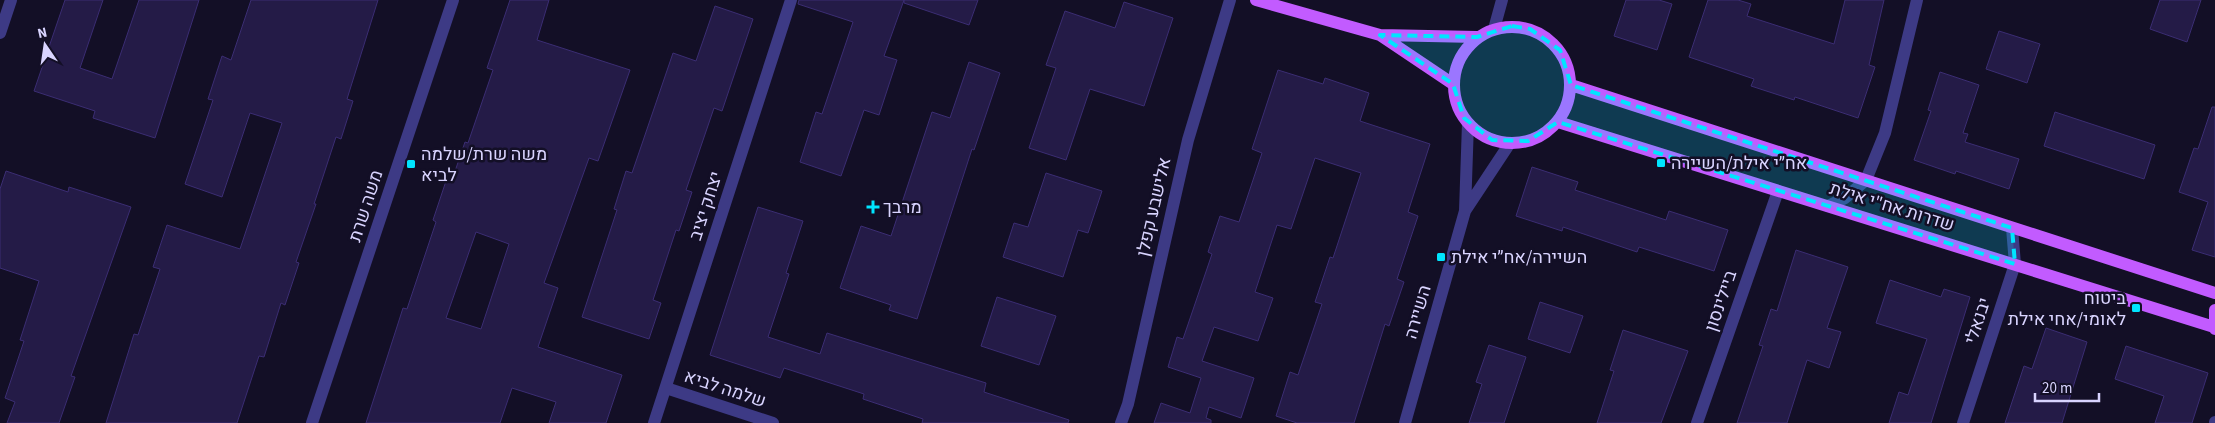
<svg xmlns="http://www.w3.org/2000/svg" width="2215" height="423" viewBox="0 0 2215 423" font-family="'Source Sans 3',Heebo,sans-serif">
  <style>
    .building { fill: #241b47; stroke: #3b2d73; fill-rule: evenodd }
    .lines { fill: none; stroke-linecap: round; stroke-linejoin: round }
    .minor { stroke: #3d3a85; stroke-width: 12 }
    .major { stroke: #c25bff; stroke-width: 12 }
    .marked { fill: #00e5ff; fill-opacity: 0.2; stroke: #00e5ff; stroke-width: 4; stroke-dasharray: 10 6; stroke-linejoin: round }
    .poi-dot { fill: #00e5ff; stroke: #130f26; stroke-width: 2 }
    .labels { text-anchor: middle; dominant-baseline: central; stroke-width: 5; stroke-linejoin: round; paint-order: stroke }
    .poi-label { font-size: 18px; fill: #d9d4ff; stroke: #130f26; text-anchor: start }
    .street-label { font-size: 18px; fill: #d9d4ff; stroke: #130f26 }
  </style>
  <rect width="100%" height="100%" fill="#130f26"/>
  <path class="building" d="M65,0h38l-23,68 32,11 27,-79h60l-44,138 -62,-20 2,-7 -61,-20z
    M251,0h127l-31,99 6,2 -12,38 -5,-2 -22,67h2l-20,58 3,1 -14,42 -4,-2 -17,54 -5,-1 -22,67h-131l28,-89 4,1 22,-66 -7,-2 14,-42 73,24 42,-126 -32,-10 -28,84 -37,-13 28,-84 -5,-1 14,-43 9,4z
    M510,0h39l-12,40 93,30 -32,91 -9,-3 -45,125 14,5 -20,59 84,28 -16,48h-57l7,-21 -44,-14 -12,35h-134l37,-115 4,1 29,-87 -3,-2 13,-39 5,2 14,-41 3,1 25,-73 -6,-2zM476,232l33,12 -28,85 -35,-11z
    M799,0h105l-20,56 13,4 -18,55 -15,-5 -23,66 -41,-14 16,-50 6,2 31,-92 -55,-18z
    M904,0h74l-9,25 -65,-22z
    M1626,0h33l13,4 -15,46 -43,-14z
    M1708,0h30l13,4 -4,12 87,28 11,-44h39l-15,65 6,2 -17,51 -63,-21 -1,3 -43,-14 3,-7 -65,-22z
    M2160,0h41l-14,42 -37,-13z
    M1124,2l49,16 -29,88 -54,-17 -24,71 -37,-12 27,-80 -10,-3 19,-54 50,17z
    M715,6l38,13 -31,92 -8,-3 -28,82 6,2 -13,39 -3,-1 -23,70 8,3 -12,36 -67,-22 35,-107 -3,-1 12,-38 6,2 41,-120 23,8z
    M1999,31l41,13 -13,39 -41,-14z
    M969,62l31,11 -26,77 -2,-1 -55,170 -28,-9 2,-5 -51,-17 21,-62 30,10 41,-124 18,6z
    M1278,70l45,14 2,-6 44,15 -9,28 70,23 -22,68 10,4 -21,63 7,3 -15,44 -4,-2 -31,99h-57l-21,-7 14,-44 8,3 24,-71 -7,-2 15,-45 3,1 28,-85 -46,-15 -24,71 -14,-4 -22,67 18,6 -15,43 -44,-14 -12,34 52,17 -13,40 -32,-11 -3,11 5,2v3h-57l7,-20 29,10 11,-35 -33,-11 9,-30 6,2 29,-85 -4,-2 12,-36 19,6 23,-69 -10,-4z
    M1940,72l39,13 -16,48 5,1 -3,8 54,17 -10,30 -53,-18 -1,3 -41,-14 17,-49 -3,-1z
    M2212,107h3v150l-23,-7 16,-48 -29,-10 15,-44 4,1z
    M2055,112l100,33 -11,34 -100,-33z
    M1532,167l46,15 -3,8 91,30 3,-9 59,19 -14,41 -75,-24 -2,5 -74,-25 -1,4 -46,-15z
    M6,171l62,21 1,-5 62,20 -60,169 4,1 -16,46h-52l8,-21 -10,-4 19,-57 -4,-1 19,-59 -39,-13v-79z
    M1046,173l56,18 -14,42 -10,-3 -15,47 -60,-20 11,-34 14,4z
    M758,207l45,14 -17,52 3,1 -21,63 52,17 7,-21 159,50 -2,9 85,28 -1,3h-146l1,-4 -60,-20 1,-5 -80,-26 -4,10 -70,-23z
    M1796,250l52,17 -21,61 14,4 -12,36 -22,-8 -20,63h-50l26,-77 -4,-1 12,-36 6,2z
    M1890,280l51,17 3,-8 26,8 -39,126h-42l10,-31 9,3 19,-56 -51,-16z
    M997,297l59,19 -17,49 -58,-19z
    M1540,302l43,14 -13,37 -42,-14z
    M2046,328l41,14 -25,81h-57l19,-57 8,3z
    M1623,330l65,21 -27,72h-64l17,-52 -4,-1z
    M1489,345l37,12 -22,66h-35l13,-39 -6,-2z
    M2126,346l82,27 -16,50h-37l9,-27 -49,-17z"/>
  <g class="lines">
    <path class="minor" d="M1494,29l8,-29
      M0,33l11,-33
      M1828,206l17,-8 21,-18 19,-47 32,-133
      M1465,211l45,-68
      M666,388l107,35
      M312,423l141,-423
      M654,423l137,-423
      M1121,423l7,-19 60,-264 42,-140
      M1405,423l60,-212 3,-88
      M1697,423l81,-232
      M1963,423l52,-159 -3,-36
      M2215,423v-1"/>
    <path class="major" d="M1256,0l124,35 97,2
      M1454 85a58 58 0 1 1 116 0a58 58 0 1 1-116 0Z
      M1380,35l73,49
      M1571,85l644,208
      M1558,122l656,205
      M2215,310v19"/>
  </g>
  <path class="marked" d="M1512,26l18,3 30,21 11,35 441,143 3,36 -457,-142 -30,19 -36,-1 -28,-22 -11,-34 -73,-49 97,2z"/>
  <g class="poi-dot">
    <rect x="1656" y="158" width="10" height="10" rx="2.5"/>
    <rect x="406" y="159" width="10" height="10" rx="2.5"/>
    <path d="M870.5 199.5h5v5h5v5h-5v5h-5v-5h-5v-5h5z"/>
    <rect x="1436" y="252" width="10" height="10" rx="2.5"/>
    <rect x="2131" y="303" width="10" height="10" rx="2.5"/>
  </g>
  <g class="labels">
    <g class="poi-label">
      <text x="421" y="154">משה שרת/שלמה<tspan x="421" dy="21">לביא</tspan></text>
      <text x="1671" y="163">אח״י אילת/השיירה</text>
      <text x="883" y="207">מרבך</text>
      <text x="1451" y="257">השיירה/אח״י אילת</text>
      <text x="2126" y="298" text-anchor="end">ביטוח<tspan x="2126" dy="21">לאומי/אחי אילת</tspan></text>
    </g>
    <g class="street-label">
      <text transform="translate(366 206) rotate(-72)">משה שרת</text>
      <text transform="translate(706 206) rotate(-72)">יצחק יציב</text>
      <text transform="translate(1154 207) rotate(-77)">אלישבע קפלן</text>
      <text transform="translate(1892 207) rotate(17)">שדרות אח"י אילת</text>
      <text transform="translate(1721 301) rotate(-71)">ביילינסון</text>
      <text transform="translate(1418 312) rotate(-74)">השיירה</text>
      <text transform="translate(1978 321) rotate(-72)">יבנאלי</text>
      <text transform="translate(725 389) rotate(18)">שלמה לביא</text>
    </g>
  </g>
  <g transform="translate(45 45) rotate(347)" stroke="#130f26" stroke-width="4" paint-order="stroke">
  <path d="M0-4L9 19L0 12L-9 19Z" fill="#d9d4ff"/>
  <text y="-8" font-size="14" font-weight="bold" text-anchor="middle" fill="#d9d4ff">N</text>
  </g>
  <path d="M2035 393v8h64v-8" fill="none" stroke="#d9d4ff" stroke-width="2.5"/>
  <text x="2042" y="393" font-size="15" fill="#d9d4ff" stroke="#130f26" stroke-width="4" paint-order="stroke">20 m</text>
</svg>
